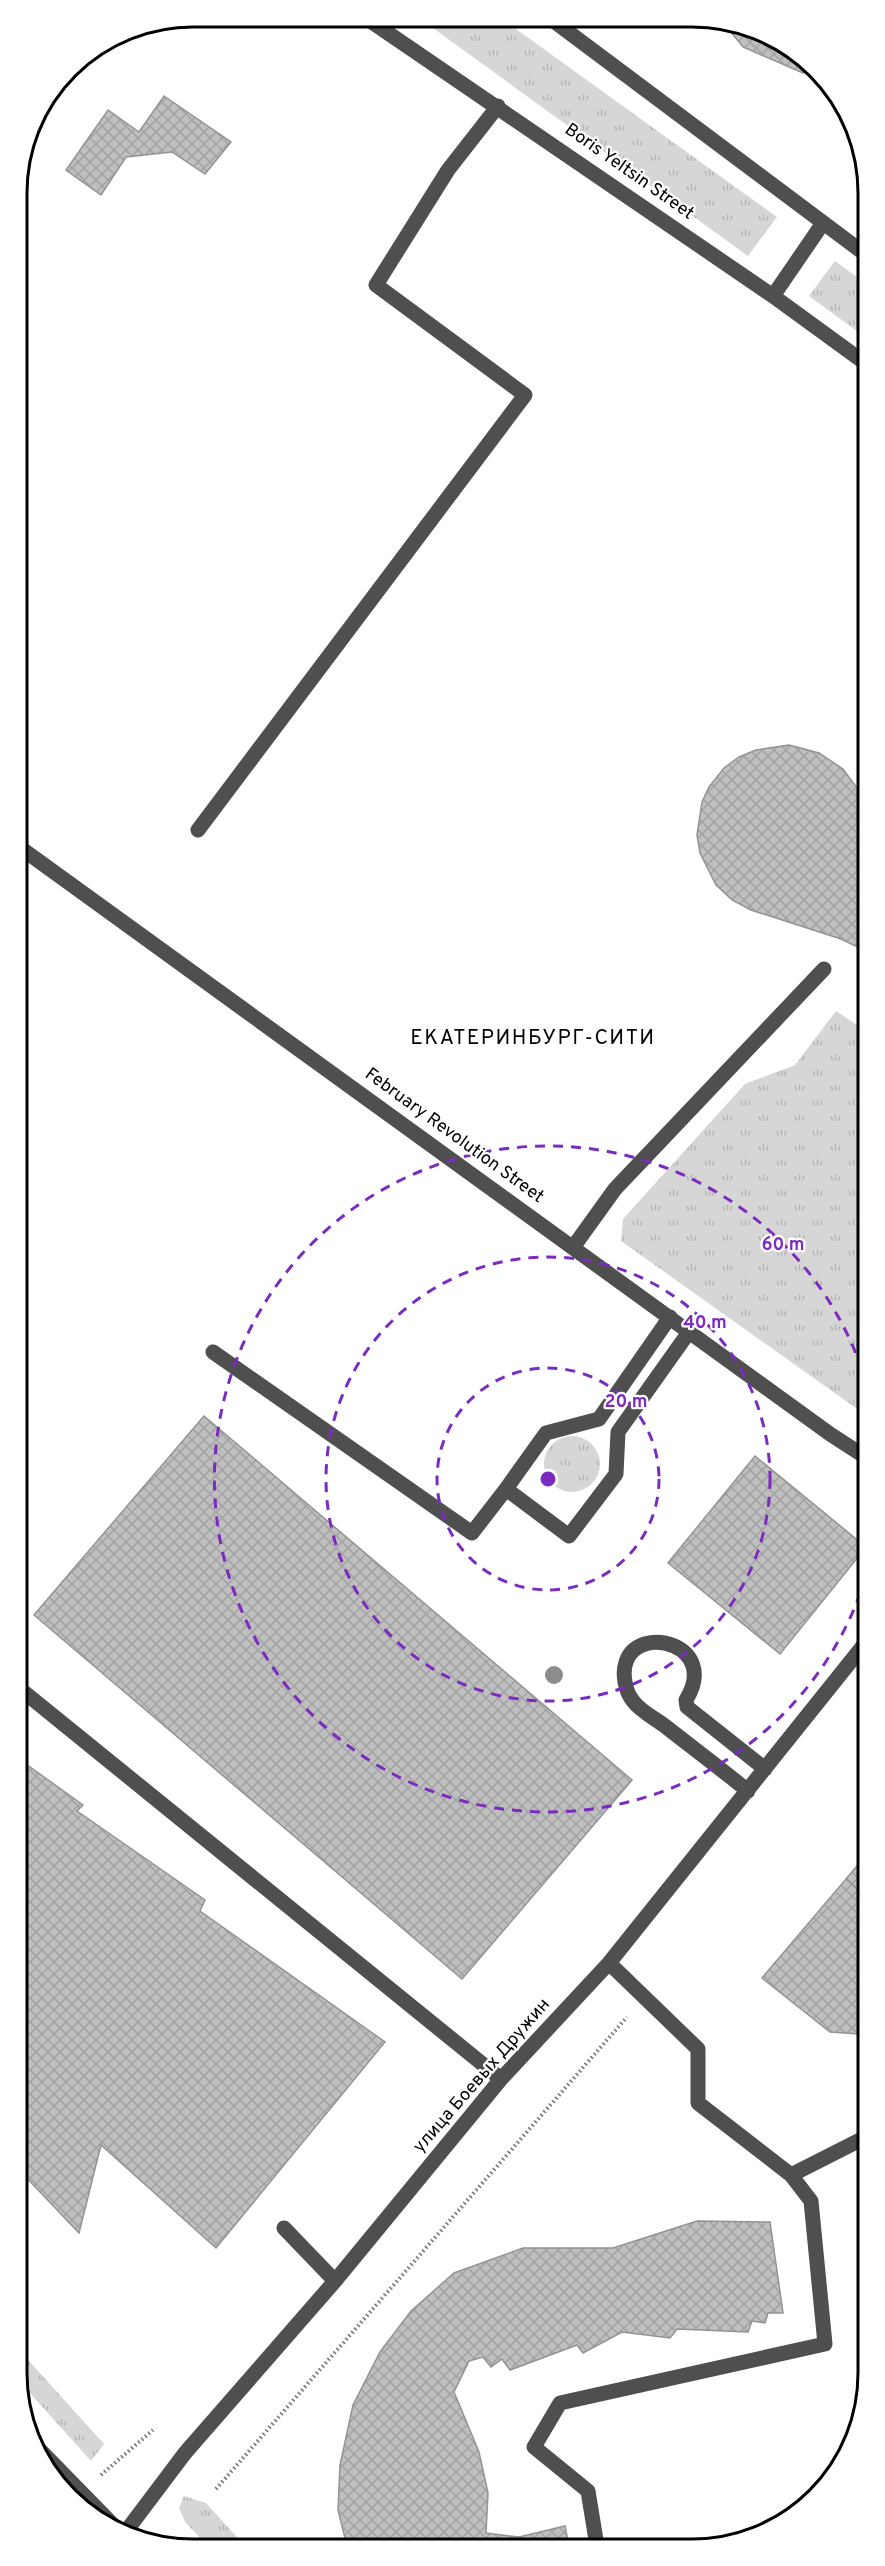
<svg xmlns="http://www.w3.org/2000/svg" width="885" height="2566" viewBox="0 0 885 2566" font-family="Overpass,sans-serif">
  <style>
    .grass { fill: url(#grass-tufts) }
    .building { fill: url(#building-cross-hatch); stroke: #939393; stroke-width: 1.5 }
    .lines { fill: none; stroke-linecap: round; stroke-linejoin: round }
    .path { stroke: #717171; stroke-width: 4; stroke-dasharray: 1.5 3; stroke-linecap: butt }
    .minor { stroke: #4f4f4f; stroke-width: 15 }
    .tree { fill: #8c8c8c }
    .ring { fill: none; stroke: #7b2cbf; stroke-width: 3; stroke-dasharray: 10 8 }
    .labels { text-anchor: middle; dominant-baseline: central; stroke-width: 4.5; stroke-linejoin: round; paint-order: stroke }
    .street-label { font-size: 18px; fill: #000; stroke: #fff }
    .quarter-label { font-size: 21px; letter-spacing: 1.5px; fill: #000; stroke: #fff }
    .rim { fill: none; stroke: #000; stroke-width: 3 }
    .centre { fill: #7b2cbf; stroke: #fff; stroke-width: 3 }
    .ring-label { font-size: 18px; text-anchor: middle; font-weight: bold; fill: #7b2cbf; stroke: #fff; stroke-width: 4.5; stroke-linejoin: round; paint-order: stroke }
  </style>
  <defs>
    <pattern id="grass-tufts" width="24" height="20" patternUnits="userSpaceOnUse" patternTransform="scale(1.5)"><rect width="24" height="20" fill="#d6d6d6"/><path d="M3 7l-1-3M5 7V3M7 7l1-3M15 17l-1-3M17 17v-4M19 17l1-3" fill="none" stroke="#b6b6b6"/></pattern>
    <pattern id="building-cross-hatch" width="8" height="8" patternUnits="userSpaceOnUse" patternTransform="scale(1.5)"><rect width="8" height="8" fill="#bfbfbf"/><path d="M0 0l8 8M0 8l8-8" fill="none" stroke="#a2a2a2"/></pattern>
  </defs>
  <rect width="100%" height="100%" fill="#fff"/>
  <path class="grass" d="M419,18l83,1 275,198 -29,39z
    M835,261l30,22v54l-56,-41z
    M836,1011l30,20 1,385 -246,-175 2,-22 122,-135 50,-19z
    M544 1464a28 28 0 1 1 56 0a28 28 0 1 1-56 0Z
    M20,2351l84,93 -13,17 -71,-79z
    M184,2496l22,7 39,43h-37l-23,-24 -6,-14z"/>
  <path class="building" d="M721,20h6l92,51 -16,2 -60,-26z
    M164,96l67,46 -26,32 -33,-22 -46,5 -25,38 -35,-25 42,-60 31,22z
    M789,745l30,8 24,16 23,31v151l-25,-12 -90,-29 -19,-10 -16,-15 -16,-32 -3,-18 5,-33 7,-15 15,-19 15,-11 17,-7z
    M204,1416l428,364 -170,199 -428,-364z
    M755,1456l111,91 -86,107 -112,-91z
    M19,1759l64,46 -6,6 128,89 -5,11 185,131 -169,206 -115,-103 -22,88 -59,-62z
    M867,1854v44l-21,-19z
    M846,1879l21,19 1,83 -8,9 8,7v33l-9,4 -29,-2 -68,-54z
    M697,2221l73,1 13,91h-15l-3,10 -13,-2 -4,11 -71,-3 -7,9 -48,-6 -39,21 -6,-8 -67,25 -8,-11 -11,8 -8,-10 -14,4 -15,31 25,60 9,41 -2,40 33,4 46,-11 4,20h-222l-9,-36 2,-45 13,-60 27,-53 31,-41 43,-38 69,-25h90z"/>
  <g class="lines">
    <path class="path" d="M101,2475l52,-45
      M216,2489l411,-472"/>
    <path class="minor" d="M366,18l407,278 92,67
      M551,19l314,235
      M773,296l50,-73
      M198,830l327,-435 -149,-110 72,-115 50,-64
      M18,846l812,588 37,24
      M574,1246l41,-57 209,-220
      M670,1317l-71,102 -53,14 -40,56 63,47 47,-62 2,-42 71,-100
      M213,1352l259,181 34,-44
      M19,1688l482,391
      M748,1791c-27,-22 -55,-43 -83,-65 -9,-7 -25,-15 -32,-25 -8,-10 -11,-27 -7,-39 13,-39 94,-17 60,38l1,7 78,62
      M609,1963l89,86v54l93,72
      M284,2228l51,53
      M33,2443l89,91
      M124,2534l61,-81 150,-172 166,-202 108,-116 258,-322
      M597,2546l-9,-55 -54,-44 26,-44 265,-59 -14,-143 -20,-26 77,-39"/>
  </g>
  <circle class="tree" cx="554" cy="1675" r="9"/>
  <g class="ring">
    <circle cx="548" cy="1479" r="111"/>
    <circle cx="548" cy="1479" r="222"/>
    <path d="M866 1576A333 333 0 1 1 866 1382"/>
  </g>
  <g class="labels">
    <g class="street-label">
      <text transform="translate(629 172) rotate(35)">Boris Yeltsin Street</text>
      <text transform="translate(454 1136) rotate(36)">February Revolution Street</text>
      <text transform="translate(482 2076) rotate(-49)">улица Боевых Дружин</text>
    </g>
    <g class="quarter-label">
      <text x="533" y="1038">ЕКАТЕРИНБУРГ-СИТИ</text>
    </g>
  </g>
  <path d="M0 0H885V2566H0ZM193 27H692A166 166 0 0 1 858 193V2373A166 166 0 0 1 692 2539H193A166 166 0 0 1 27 2373V193A166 166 0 0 1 193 27Z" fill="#fff" fill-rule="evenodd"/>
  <path class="rim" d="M193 27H692A166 166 0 0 1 858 193V2373A166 166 0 0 1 692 2539H193A166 166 0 0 1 27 2373V193A166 166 0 0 1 193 27Z"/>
  <circle cx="548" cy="1479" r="9" class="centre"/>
  <g class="ring-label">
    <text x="783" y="1250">60 m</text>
    <text x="705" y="1328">40 m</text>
    <text x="626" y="1407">20 m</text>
  </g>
</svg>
